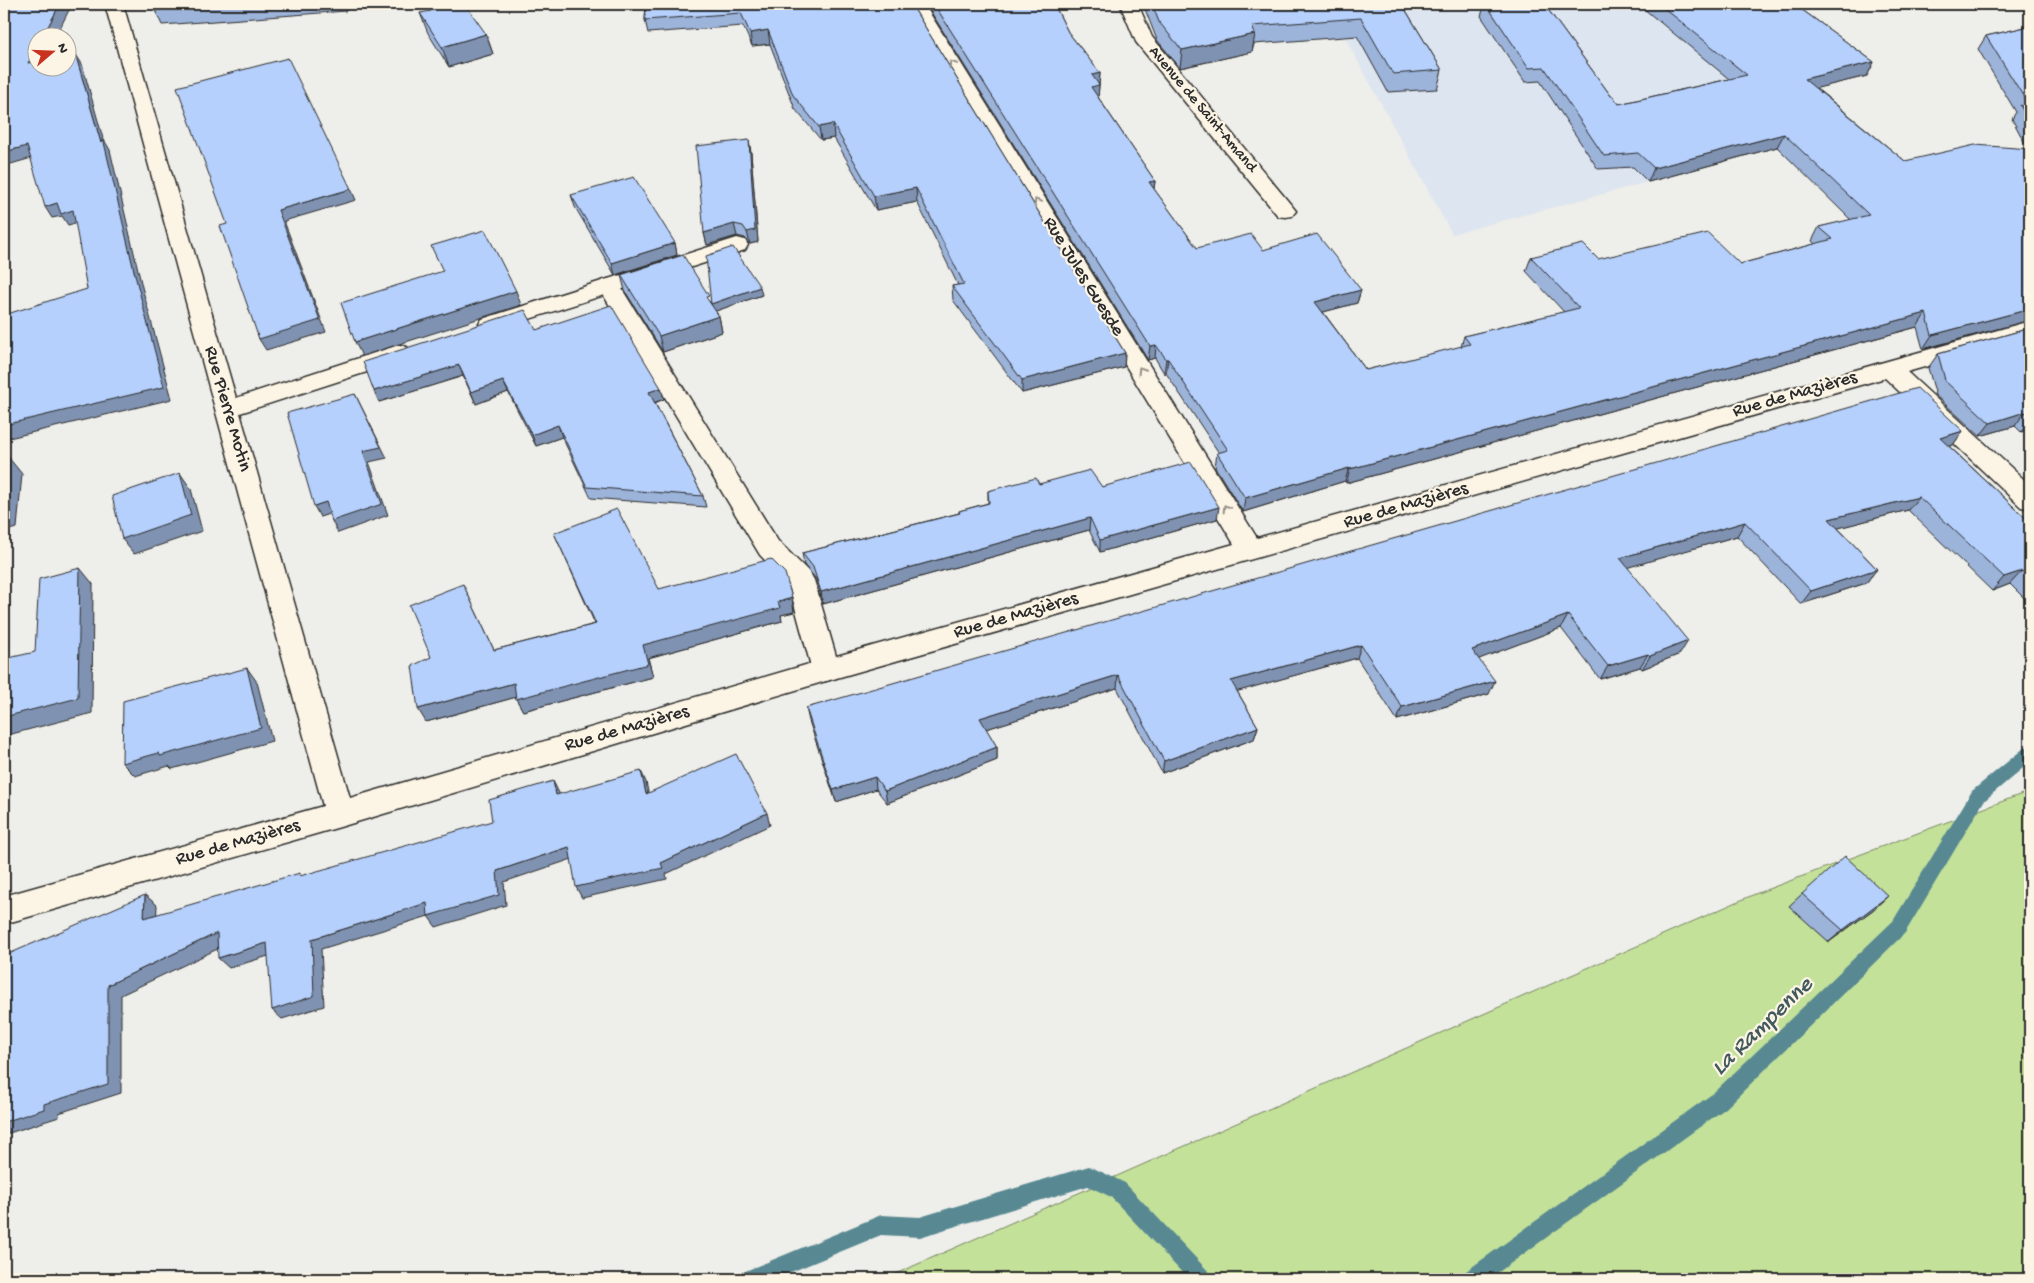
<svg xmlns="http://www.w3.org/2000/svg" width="2034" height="1283" viewBox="0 0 2034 1283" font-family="'Gochi Hand',sans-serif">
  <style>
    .built { fill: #dde5f0 }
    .green { fill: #c3e199; stroke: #778662 }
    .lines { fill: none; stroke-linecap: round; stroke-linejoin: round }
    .stream { fill: #598992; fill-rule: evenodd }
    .lane-casing { stroke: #2b2b2b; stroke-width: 3 }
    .street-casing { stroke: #2b2b2b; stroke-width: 3 }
    .lane { fill: #fcf5e5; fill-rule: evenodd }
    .street { fill: #fcf5e5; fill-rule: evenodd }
    .wall { fill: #9cb3da; stroke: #2b2b2b }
    .shaded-wall { fill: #7f92b1; stroke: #2b2b2b }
    .building { fill: #b5d0fd; stroke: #2b2b2b }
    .oneway { stroke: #949088 }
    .labels { text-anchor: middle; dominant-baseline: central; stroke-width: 4.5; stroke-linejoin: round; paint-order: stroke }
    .far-street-label { font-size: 16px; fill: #2b2b2b; stroke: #fcf5e5 }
    .street-label { font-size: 19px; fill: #2b2b2b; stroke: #fcf5e5 }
    .near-water-label { font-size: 24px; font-style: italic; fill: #425a5e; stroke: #fcf5e5 }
  </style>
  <rect width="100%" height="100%" fill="#eeeeea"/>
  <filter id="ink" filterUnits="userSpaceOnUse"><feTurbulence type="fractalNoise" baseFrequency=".02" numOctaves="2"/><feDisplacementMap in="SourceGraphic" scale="10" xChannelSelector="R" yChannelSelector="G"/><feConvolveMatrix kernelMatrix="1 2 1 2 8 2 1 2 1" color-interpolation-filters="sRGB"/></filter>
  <g filter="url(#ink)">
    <path class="built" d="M1327,4h368l156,124 -399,106z"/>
    <path class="green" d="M2030,791v488h-1146l871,-385z"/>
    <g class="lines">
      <path class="stream" d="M2030,746v16l-46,39 -79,132 -179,175 -237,171h-27l3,-7 247,-178 181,-173 79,-130 52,-43z
        M1089,1166l36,17 84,89 3,7h-24l-77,-82 -23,-11 -168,51 -39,-2 -107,44h-34l3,-7 138,-57 39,2z"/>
      <defs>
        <path id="lane" d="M1120,4h18l14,33 140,169 4,5 -4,5 -7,1 -7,-1 -142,-174z
          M609,279l8,2 161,260 32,32 4,7 26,90 -4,8 -10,3 -10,-3 -4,-8 -23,-85 -29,-30 -162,-269 3,-5z"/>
        <path id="street" d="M105,4h18l113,394 163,-53 8,2 4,6 -4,6 -167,54 110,385 476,-139 408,-115 -328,-540h18l333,534 773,-217v16l-123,35 123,113v24l-9,-2 -136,-129 -1059,303 -486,146 -336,97v-28l319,-90z
          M737,238l8,2 3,5 -3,5 -247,79 -8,3 -8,-3 -3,-5 3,-5z"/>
      </defs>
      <use href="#lane" class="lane-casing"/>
      <use href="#street" class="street-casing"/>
      <use href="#lane" class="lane"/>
      <use href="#street" class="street"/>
    </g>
    <path class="wall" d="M157,4h189v7l-184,14 -7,-15z
      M646,4h265l214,349 -1,14 -102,26 -69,-93 -1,-14 6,-1 -41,-83 -41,8 -42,-72 -13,2 -26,-31 -25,-65 -18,2 -9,-20 -95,7 -3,-13z
      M926,4h128l14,28 32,41 -2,24 57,84 -1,8 43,59 66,2 98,40 -4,13 -34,9 43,58 95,-23 3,-11 100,-24 -38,-41 5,-14 209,7 75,-20 -3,-3 7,-14 32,-7 -74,-73 -129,35 -15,-15 -35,2 -58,-88 -15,1 -44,-66 4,-12h59l67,92 8,8 110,-25 -91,-75h156l80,58 -7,14 -51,12 89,73 123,-12 -16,-30 4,-7 -38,-63 8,-13 44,-10v294l-107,29 -6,-22 -571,156 -1,-2 -102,31 -28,-45 2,-14h2l-53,-80h-2l-9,-15 -7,2z
      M1143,4h259l40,66 -5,19 -49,3 -31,-56 -103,8 -2,8 -72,16 -23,-28z
      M420,13l66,21 7,20 -44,13 -21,-34z
      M749,140l2,13 7,89 -8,2 -5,-6 -8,-2 -30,9 -3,-12z
      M571,195l104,48 2,12 -62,20 -40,-68z
      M621,275l89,27 1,2 51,-9 -47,16 4,5 3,16 -59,20 -38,-61z
      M2030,328v101l-9,3 -6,-6 -35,10 -46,-42 1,-2 -7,-24 10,-14z
      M536,330l125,58 3,11 -9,4 48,93 3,11 -115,-9 -29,-61 -26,9 -28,-54 -32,12 -13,-28 -84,26z
      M1963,431l-10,14 -4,1 81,76v82l-20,-20 -18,7 -84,-81 -70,18 39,41 -11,14 -65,21 -64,-68 -110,31 53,87 -38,15 -2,-2 -40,12 -39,-51 -83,31 11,35 -92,26 -40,-62 -120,33 21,36 -4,12 -92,34 -45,-85 -131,41 11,18v13l-110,43 -11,-14 -40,13 -27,-81 -3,-13z
      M1039,484l63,3 115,32 -117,33 -11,-22 -266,74 -7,-25 -12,-14 -2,-12 157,-40v-2l29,-8v-12z
      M554,533l105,56 135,23 -13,3 1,6 -134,37 5,19 -130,34 -7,-14 -90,25 5,-65 32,-73 31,66 101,-26z
      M1802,894l72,15 -45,33 -40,-36z"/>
    <path class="shaded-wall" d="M60,4h12l-17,34h-13z
      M343,4h3v7z
      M768,30l2,14 -18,2 -2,-13z
      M486,34l7,20 -44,13 -7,-20z
      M1255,34l-3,18 -72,16 2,-18z
      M38,46v22l-10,-5z
      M75,53l7,11 22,78 -1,-4 7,12 32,137 30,112 -167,40 -1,-2v-12l131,-150 -34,-132z
      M1874,62l-7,14 -70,17 7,-14z
      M1100,73l-2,26 -7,1 1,-25z
      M833,124l1,14 -13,2 -2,-13z
      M1784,134l-7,13 -129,35 6,-14z
      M749,140l2,13 7,89 -8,2 -3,-12z
      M27,146l8,11 -31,9v-14z
      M1155,181l-2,13 -4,-12z
      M916,188l1,14 -41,8 -2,-14z
      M351,189l5,11 -72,21 42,111 -60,18 -7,-11 19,-129z
      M57,203l16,7 7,12 -12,3 -6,-9 -10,2 -7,-11z
      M734,224l3,12 -30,9 -3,-12z
      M675,243l2,12 -62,20 -3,-12z
      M760,287l2,8 -49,17 -2,-8z
      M1361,290l-4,13 -45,12 3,-13z
      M516,291l5,14 -159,51 -7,-14z
      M2030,309v11l-107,29 9,-14z
      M1926,313l-9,14 -571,156 4,-14z
      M719,316l3,16 -59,20 -4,-16z
      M1156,345l-1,13 -7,2 2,-14z
      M1125,353l-1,14 -102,26v-13z
      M1166,359h2l-2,14h-2z
      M459,365l4,11 -84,26 -5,-11z
      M503,381l5,11 -32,12 -5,-12z
      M661,388l3,11 -11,4 -4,-11z
      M355,394l32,64 -18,4 19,53 -50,18 -6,-12 31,-70z
      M2025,412l-10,14 -35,10 10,-13z
      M2030,420v9l-9,3z
      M558,425l4,12 -26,9 -4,-11z
      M1963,431l-10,14 -23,7 10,-14z
      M4,452l18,22 -5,54 -13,3z
      M1349,468l-4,13 -102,31 2,-14z
      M180,473l11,16 11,42 -68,23 -12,-15z
      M1919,497l-11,13 -89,23 10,-14z
      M326,502l6,11 -12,4 -6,-11z
      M1219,507l-2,12 -117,33v-12z
      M1090,518l-1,12 -266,74 -2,-12z
      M1745,522l-8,14 -125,36 8,-14z
      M80,568l13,16 -1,129 -88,23v-19z
      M1877,569l-11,14 -65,21 10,-13z
      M2022,571l-12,13 -18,7 12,-14z
      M792,598l2,14 -13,3 1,6 -134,37 5,19 -130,34 -7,-12 127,-54z
      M1568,615l-7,13 -95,36 6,-14z
      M1688,641l-8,13 -38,15 8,-13z
      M1361,645l-4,13 -129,36 3,-13z
      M1648,654l-8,13 -40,12 8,-13z
      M247,668l10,14 15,59 -100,28 -3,-3 -34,10 -13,-13z
      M1118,675l-1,13 -137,43v-13z
      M1495,681l-6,13 -92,26 5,-13z
      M514,683l6,13 -94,26 -8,-13z
      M1258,727l-4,12 -92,34 2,-12z
      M997,747v13l-110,43 -2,-12z
      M641,771l5,11 5,24 -5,-12z
      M875,777l1,12 -40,13 -3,-12z
      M553,781l6,12 3,13 -6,-11z
      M767,813l3,12 -104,49 1,5 -85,19 -6,-11 85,-24z
      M569,847l6,11 -71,24 2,23 -70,22 -8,-11 69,-45z
      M145,895l12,10 -1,24 -12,-11z
      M1888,896l-14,13 -45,33 14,-12z
      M427,903l8,11 -114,35 3,57 -42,13 -10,-9 40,-71z
      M217,933l11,11 -107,51v98l-62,20v4l-53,17 -1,16h-1v-28l40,-18 64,-119z
      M267,943l11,10 -49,15 -11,-10z"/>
    <path class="building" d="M4,4h56l-18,34h-4v8l-10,17 10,-2v7h30v-13l7,-2 26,90 2,-5 32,137 29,112 -160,38v-110l83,-26 -14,-79 -12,4 -4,-11 -12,4 -18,-61 -23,6z
      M157,4h88l-90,6z
      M430,4h35l21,30 -44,13 -22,-34 11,-2z
      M646,4h265l214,349 -103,27 -70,-94 12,-2 -48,-96 -42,8 -41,-72 -14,3 -26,-32 -25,-65 -18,3 -9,-20 -96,7z
      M934,4h120l14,28 32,41 -8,2 7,10 -8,2 64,94 -6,1 48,66 54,-14 12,16 54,-16 44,56 -46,12 51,68 104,-26 -6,-8 115,-28 -48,-51 52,-13 15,15 110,-26 32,31 93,-25 -14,-12 50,-12 -85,-81 -130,34 -16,-15 -34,3 -60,-89 -15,1 -43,-64h58l67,92h2l6,8 128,-29 -88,-71h135l80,58 -70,17 101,82 70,-16 55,4v160l-98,26 -6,-22 -576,156 -1,-1 -104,30 -28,-45 11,-3 -60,-91h-2l-10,-14 -6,1z
      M1152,4h250l40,66 -49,4 -32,-56 -109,8 3,8 -73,16 -23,-28z
      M2030,26v81l-44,-71z
      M288,58l63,131 -73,21 42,110 -61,19 -39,-113 7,-2 -50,-137z
      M2020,105l10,7v11z
      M749,140l6,90 -8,2 -4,-6 -9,-2 -30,9 -8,-87z
      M634,177l41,66 -63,20 -41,-68z
      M485,230l31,61 -161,51 -14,-39 102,-32 -12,-25z
      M733,247l27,40 -49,17 -5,-48z
      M683,255l26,41 -3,1 13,19 -60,20 -38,-61z
      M611,305l50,83 -12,4 54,104 -116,-9 -29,-62 -26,10 -29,-54 -32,11 -12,-27 -85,26 -11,-29 162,-52 11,20z
      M2030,328v88l-5,-4 -35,11 -46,-43h1l-7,-26z
      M1917,388l46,43 -23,7 90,84v56l-8,-7 -18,6 -85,-80 -90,22 48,50 -66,22 -66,-69 -125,36 68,83 -38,15 -2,-2 -40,12 -40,-51 -96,35 23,31 -93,26 -41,-62 -130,36 27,46 -94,34 -46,-86 -138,43 17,29 -112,44 -10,-14 -42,13 -27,-82z
      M355,394l26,53 -18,4 19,53 -50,17 -6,-19 -12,4 -27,-93z
      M1191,462l28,45 -119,33 -10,-22 -269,74 -8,-25 -11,-14 158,-40 -1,-2 30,-8 -1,-12 48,-13 3,6 51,-14 12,17z
      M180,473l11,42 -69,24 -10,-43z
      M617,509l42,80 112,-30 14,14 7,25 -14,4 2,6 -137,37 5,19 -132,35 -2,-16 -96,26 -6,-43 19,-9 -22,-52 54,-21 31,66 102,-26 -42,-91z
      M80,568l-2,130 -74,19v-58l31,-7 4,-73z
      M247,668l14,60 -101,28 -1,-3 -37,10 1,-62z
      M736,754l31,59 -106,50 2,5 -87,19 -7,-40 -72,24 2,24 -71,21 -1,-13 -115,36 2,57 -42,14 -5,-67 -49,15 -1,-25 -109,52v99l-64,20v5l-40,13v-166l141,-61 -1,23 156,-45v3l192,-55 -3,-21 64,-19 3,14 85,-24 5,23z
      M1845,856l43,40 -45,34 -41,-36z"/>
    <defs><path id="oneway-chevron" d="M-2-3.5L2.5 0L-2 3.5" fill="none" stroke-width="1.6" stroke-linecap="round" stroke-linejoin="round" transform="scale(1.25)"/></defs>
    <g class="oneway">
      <use href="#oneway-chevron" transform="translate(952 64) rotate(-122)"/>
      <use href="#oneway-chevron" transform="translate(1037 202) rotate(-122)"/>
      <use href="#oneway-chevron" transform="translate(1141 370) rotate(-122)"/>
      <use href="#oneway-chevron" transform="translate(1226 508) rotate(-122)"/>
    </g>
  </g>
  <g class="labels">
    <g class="far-street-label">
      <text transform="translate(1202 110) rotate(50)">Avenue de Saint-Amand</text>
    </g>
    <g class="street-label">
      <text transform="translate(1083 277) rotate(58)">Rue Jules Guesde</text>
      <text transform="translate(1795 395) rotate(-16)">Rue de Mazières</text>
      <text transform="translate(227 409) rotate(74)">Rue Pierre Motin</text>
      <text transform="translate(1406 506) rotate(-16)">Rue de Mazières</text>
      <text transform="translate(1016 616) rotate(-16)">Rue de Mazières</text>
      <text transform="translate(627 729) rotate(-16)">Rue de Mazières</text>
      <text transform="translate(238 843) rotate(-16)">Rue de Mazières</text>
    </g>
    <g class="near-water-label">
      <text transform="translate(1763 1027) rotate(-44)">La Rampenne</text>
    </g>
  </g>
  <rect width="2034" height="1283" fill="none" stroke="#fcf5e5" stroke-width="20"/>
  <rect x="10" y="10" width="2014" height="1263" fill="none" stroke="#2b2b2b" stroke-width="2" filter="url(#ink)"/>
  <g transform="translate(52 52) rotate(71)"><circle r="24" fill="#fcf5e5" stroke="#a8a49b"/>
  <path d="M0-4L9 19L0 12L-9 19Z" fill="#c8321e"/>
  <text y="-8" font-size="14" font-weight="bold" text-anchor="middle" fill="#2b2b2b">N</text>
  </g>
</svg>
